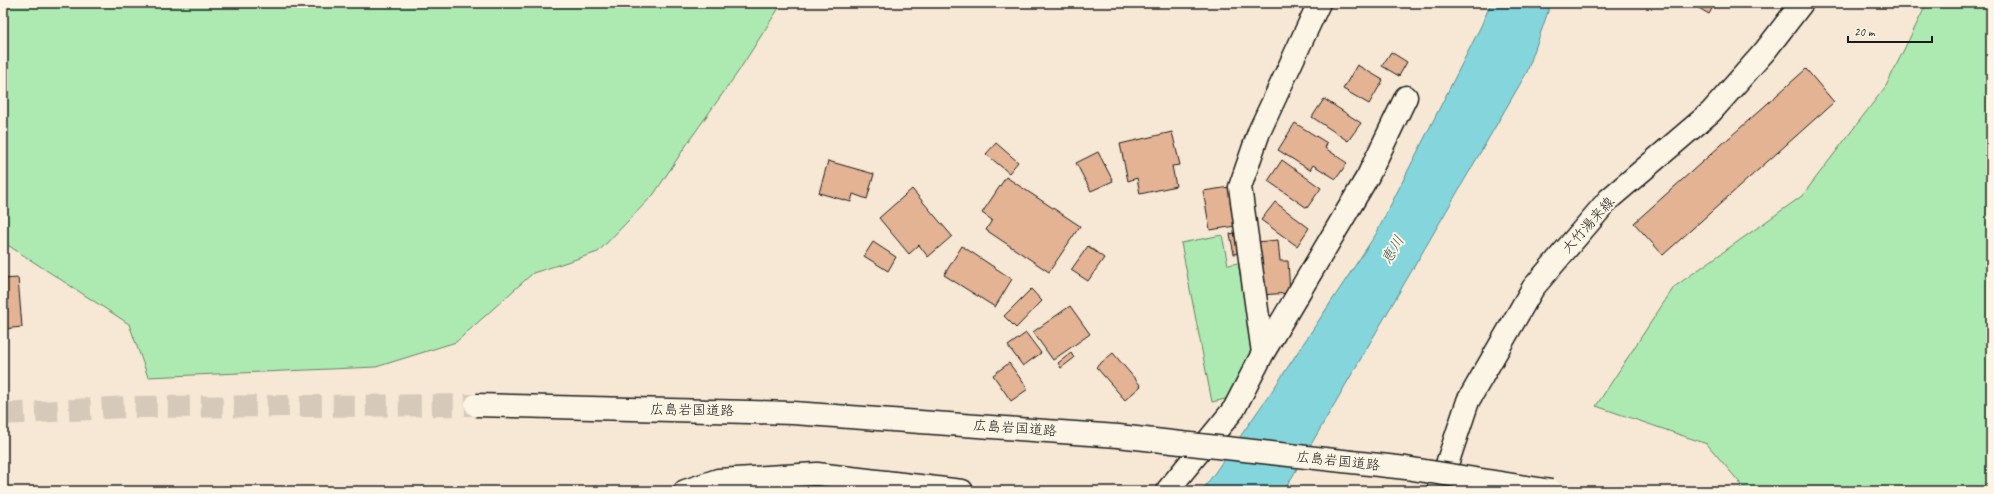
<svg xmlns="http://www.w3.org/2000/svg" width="1994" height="494" viewBox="0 0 1994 494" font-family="Caveat,'Klee One',sans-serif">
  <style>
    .green { fill: #adeab1; stroke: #648366 }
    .water { fill: #85d6dc; stroke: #5b8c8f }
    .building { fill: #e3b394; stroke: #1c1c1c }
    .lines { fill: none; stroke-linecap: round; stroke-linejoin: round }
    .highway-tunnel { stroke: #d6c9b9; stroke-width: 22; stroke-dasharray: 22 11; stroke-linecap: butt }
    .minor-casing { stroke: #1c1c1c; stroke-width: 25 }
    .major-casing { stroke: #1c1c1c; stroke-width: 25 }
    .minor { stroke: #fcf5e5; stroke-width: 22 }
    .major { stroke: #fcf5e5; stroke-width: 22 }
    .highway-bridge-casing { stroke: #1c1c1c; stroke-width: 25; stroke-linecap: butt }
    .highway-bridge { stroke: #fcf5e5; stroke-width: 22 }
    .labels { text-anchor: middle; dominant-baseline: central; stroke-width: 4; stroke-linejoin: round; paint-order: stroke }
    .street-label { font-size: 14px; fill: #1c1c1c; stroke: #fcf5e5 }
    .water-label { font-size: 15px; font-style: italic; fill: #415d5f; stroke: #fcf5e5 }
  </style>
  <rect width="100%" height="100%" fill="#f7e8d5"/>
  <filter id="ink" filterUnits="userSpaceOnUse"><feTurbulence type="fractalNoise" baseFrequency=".025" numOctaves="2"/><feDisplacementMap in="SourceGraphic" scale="8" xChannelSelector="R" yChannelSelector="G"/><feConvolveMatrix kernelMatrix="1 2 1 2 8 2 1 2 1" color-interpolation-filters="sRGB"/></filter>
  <g filter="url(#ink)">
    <path class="green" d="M3,3h779l-44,69 -47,66 -37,56 -56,58 -65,21 -77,69 -80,25 -228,10 -19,-53 -126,-82z
      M1927,3h64v488h-250l-1,-8 -33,-39 -111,-38 78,-119 128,-91 84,-110z
      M1222,235l6,30 10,-2 18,90 -26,45 -18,4 -31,-159z"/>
    <path class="water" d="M1491,3h60l-24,69 -243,419h-82l70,-100 104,-157 105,-208z"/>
    <path class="building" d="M1690,3h25l-6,11z
      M1391,52l16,10 -8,14 -17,-10z
      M1357,65l26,15 -14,24 -26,-15z
      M1806,69l28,33 -171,153 -29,-32z
      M1324,99l37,24 -13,18 -36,-24z
      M1295,123l32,20 -2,5 22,15 -11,16 -23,-14 -3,5 -32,-20z
      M1172,132l8,33 -8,1 4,20 -36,8 -3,-16 -9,3 -8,-37z
      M996,143l22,19 -9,11 -23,-19z
      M1098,152l15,29 -22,10 -15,-28z
      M1282,160l39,28 -14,20 -39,-27z
      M828,161l46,13 -7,25 -14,-5 -2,8 -32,-9z
      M1006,177l74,49 -31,46 -63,-42 6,-10 -10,-7z
      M1230,187l6,39 -26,4 -7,-39z
      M912,189l40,47 -24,21 -9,-12 -10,9 -30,-36z
      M1275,202l34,26 -12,18 -36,-26z
      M1235,233l5,20 -6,1 -4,-20z
      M1278,240l2,21h8l2,32 -30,2 -4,-53z
      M873,242l23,15 -8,14 -24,-15z
      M962,246l50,33 -17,28 -51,-32z
      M1088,246l16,12 -16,23 -17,-11z
      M18,278l4,49 -19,2v-50z
      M1031,289l11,12 -26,27 -12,-12z
      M1070,306l20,28 -37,26 -20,-28z
      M1026,333l15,20 -18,13 -15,-20z
      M1071,353l3,5 -13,10 -3,-5z
      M1113,353l28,33 -16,14 -29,-33z
      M1009,363l19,26 -17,12 -18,-26z"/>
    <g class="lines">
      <path class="highway-tunnel" d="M3,414l123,-7 350,-2"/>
      <defs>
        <path id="minor" d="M1263,353l-23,-166 19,-55 60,-129
          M685,491l33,-11 99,-6 145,17
          M1167,491l67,-82 29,-56 105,-177 38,-79"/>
        <path id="major" d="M1438,491l30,-90 65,-113 76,-89 102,-87 54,-61 37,-48"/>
      </defs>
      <use href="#minor" class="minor-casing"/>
      <use href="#major" class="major-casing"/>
      <use href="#minor" class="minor"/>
      <use href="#major" class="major"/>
      <defs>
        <path id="highway-bridge" d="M476,405l317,8 325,23 288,32 145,23"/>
      </defs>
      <use href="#highway-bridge" class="highway-bridge-casing"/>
      <use href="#highway-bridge" class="highway-bridge"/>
    </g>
  </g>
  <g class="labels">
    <g class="street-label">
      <text transform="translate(1588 225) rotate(-48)">大竹湯来線</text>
      <text transform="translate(692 410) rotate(1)">広島岩国道路</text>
      <text transform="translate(1015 428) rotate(4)">広島岩国道路</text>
      <text transform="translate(1338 461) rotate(6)">広島岩国道路</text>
    </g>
    <g class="water-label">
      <text transform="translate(1393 250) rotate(-59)">恵川</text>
    </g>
  </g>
  <rect width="1994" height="494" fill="none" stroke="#fcf5e5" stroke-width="16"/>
  <rect x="8" y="8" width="1978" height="478" fill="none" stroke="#1c1c1c" stroke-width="1.5" filter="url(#ink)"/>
  <path d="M1848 36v6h84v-6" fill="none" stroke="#1c1c1c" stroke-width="2"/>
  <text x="1854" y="36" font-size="12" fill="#1c1c1c" stroke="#fcf5e5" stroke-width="3" paint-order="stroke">20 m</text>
</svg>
